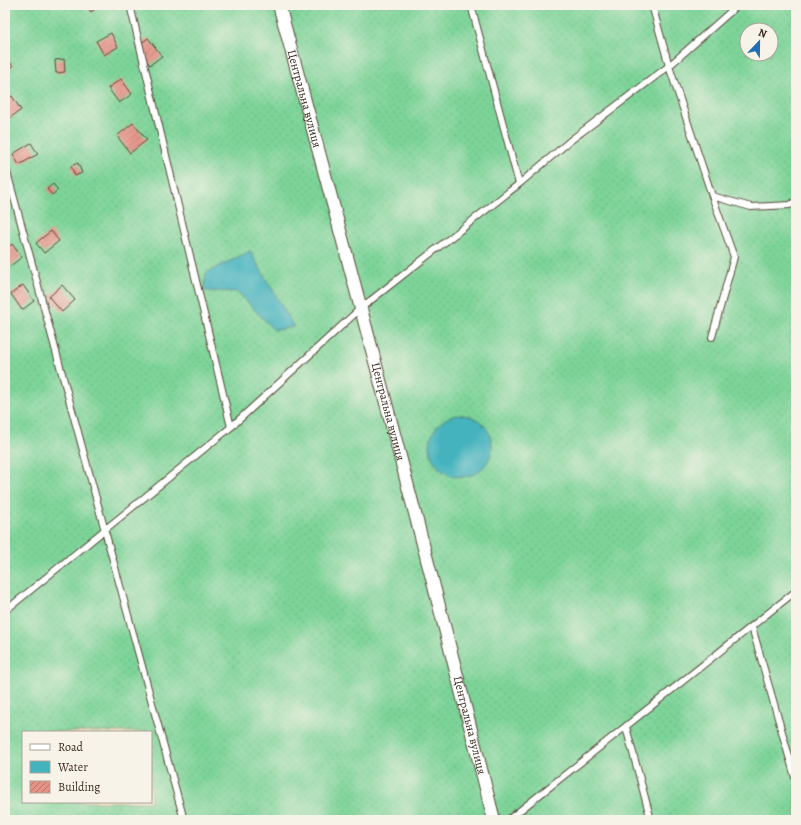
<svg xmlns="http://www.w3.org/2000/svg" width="801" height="825" viewBox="0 0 801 825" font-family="Alegreya,serif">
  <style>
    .garden { fill: url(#garden-dots); stroke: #5c7f5c; fill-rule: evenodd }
    .water { fill: #44b3be; stroke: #406e6e }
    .building { fill: url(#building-hatch) }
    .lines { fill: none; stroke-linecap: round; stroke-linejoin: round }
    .lane-casing { stroke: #574536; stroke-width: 8 }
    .street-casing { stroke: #574536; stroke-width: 14 }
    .lane { stroke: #fff; stroke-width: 6 }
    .street { stroke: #fff; stroke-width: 12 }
    .labels { text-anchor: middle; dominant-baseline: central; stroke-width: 4; stroke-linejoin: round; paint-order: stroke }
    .street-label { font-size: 12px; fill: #3b2a1e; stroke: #f7f3e8 }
  </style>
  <defs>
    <pattern id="garden-dots" width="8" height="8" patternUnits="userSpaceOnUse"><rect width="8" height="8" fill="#7dd499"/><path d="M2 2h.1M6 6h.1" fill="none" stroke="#6db683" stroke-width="1.8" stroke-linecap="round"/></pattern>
    <pattern id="building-hatch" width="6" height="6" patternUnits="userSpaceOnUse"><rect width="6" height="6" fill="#e49285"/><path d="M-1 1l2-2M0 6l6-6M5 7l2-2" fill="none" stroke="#ba776c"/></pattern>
  </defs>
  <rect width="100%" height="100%" fill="#f7f3e8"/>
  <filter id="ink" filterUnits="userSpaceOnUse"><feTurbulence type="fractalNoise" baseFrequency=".025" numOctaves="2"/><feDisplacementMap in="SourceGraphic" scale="8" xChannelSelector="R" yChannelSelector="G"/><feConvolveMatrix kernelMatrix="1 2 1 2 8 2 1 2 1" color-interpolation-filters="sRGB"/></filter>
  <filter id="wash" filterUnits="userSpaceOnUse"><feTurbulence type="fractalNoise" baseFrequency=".012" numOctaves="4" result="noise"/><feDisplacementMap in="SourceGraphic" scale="16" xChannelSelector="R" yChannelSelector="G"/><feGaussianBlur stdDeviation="0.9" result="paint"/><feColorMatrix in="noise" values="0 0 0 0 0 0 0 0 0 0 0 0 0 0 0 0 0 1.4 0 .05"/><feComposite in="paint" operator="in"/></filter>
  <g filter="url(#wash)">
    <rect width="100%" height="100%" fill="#f3dcbf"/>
    <path class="garden" d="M5,5h791v815h-791zM747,30h24v24h-24zM238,292l56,35 -20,3zM23,732h128v70h-128z"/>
    <path class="water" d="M250,251l44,76 -20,3 -36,-38 -34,-1 2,-18z
      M430 446a31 31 0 1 1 62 0a31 31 0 1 1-62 0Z"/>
    <g id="blocks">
      <path class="building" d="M86,5h15l-10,7z
        M111,33l7,14 -14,8 -8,-14z
        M148,38l14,18 -12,9 -14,-18z
        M5,56l8,10 -8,7z
        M64,59l1,13 -9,1 -1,-13z
        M121,79l11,15 -13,9 -11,-15z
        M12,96l9,14 -14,10 -2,-3v-16z
        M133,123l14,17 -17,13 -13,-17z
        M31,143l7,11 -19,11 -6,-11z
        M78,163l4,10 -7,3 -4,-10z
        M53,184l5,6 -6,5 -5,-6z
        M51,231l8,10 -15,12 -8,-10z
        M12,244l10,13 -17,13v-20z
        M23,285l11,16 -12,9 -11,-16z
        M62,285l13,15 -13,12 -13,-15z"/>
    </g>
  </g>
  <g filter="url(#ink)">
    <use href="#blocks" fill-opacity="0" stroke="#574536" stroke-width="1"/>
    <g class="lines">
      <defs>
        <path id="lane" d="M130,5l101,422
          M471,5l48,179
          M652,5l17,61 43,130 22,61 -22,80
          M5,165l179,655
          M712,196l39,11 39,-2 6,-4
          M5,611l226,-184 130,-119 158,-124 52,-44 98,-74 69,-61
          M752,627l44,154
          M626,727l25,93
          M508,820l288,-229"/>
        <g id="street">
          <path id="s1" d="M279,5c74,271 146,543 215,815"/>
        </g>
      </defs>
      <use href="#lane" class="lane-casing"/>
      <use href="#street" class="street-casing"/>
      <use href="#lane" class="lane"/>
      <use href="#street" class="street"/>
    </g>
  </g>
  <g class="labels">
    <g class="street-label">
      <text stroke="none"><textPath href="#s1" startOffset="97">Центральна вулиця</textPath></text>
      <text stroke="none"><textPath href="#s1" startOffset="421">Центральна вулиця</textPath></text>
      <text stroke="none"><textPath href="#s1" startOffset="745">Центральна вулиця</textPath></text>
    </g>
  </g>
  <rect width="801" height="825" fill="none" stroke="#f7f3e8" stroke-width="20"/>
  <rect x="22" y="731" width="130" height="72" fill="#f7f3e8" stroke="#aca397"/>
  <rect x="30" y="744" width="20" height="6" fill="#ffffff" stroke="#aca397"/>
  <text x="58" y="751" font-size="12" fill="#3b2a1e">Road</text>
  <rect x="30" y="761" width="20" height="12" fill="#44b3be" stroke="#aca397"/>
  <text x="58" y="771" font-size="12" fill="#3b2a1e">Water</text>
  <rect x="30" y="781" width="20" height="12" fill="url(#building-hatch)" stroke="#aca397"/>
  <text x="58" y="791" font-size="12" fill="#3b2a1e">Building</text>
  <g transform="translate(759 42) rotate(22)"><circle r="19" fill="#f7f3e8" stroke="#aca397"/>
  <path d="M0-3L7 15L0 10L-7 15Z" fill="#1f6fb2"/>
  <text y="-6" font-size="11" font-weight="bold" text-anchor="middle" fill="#3b2a1e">N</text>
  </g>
</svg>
